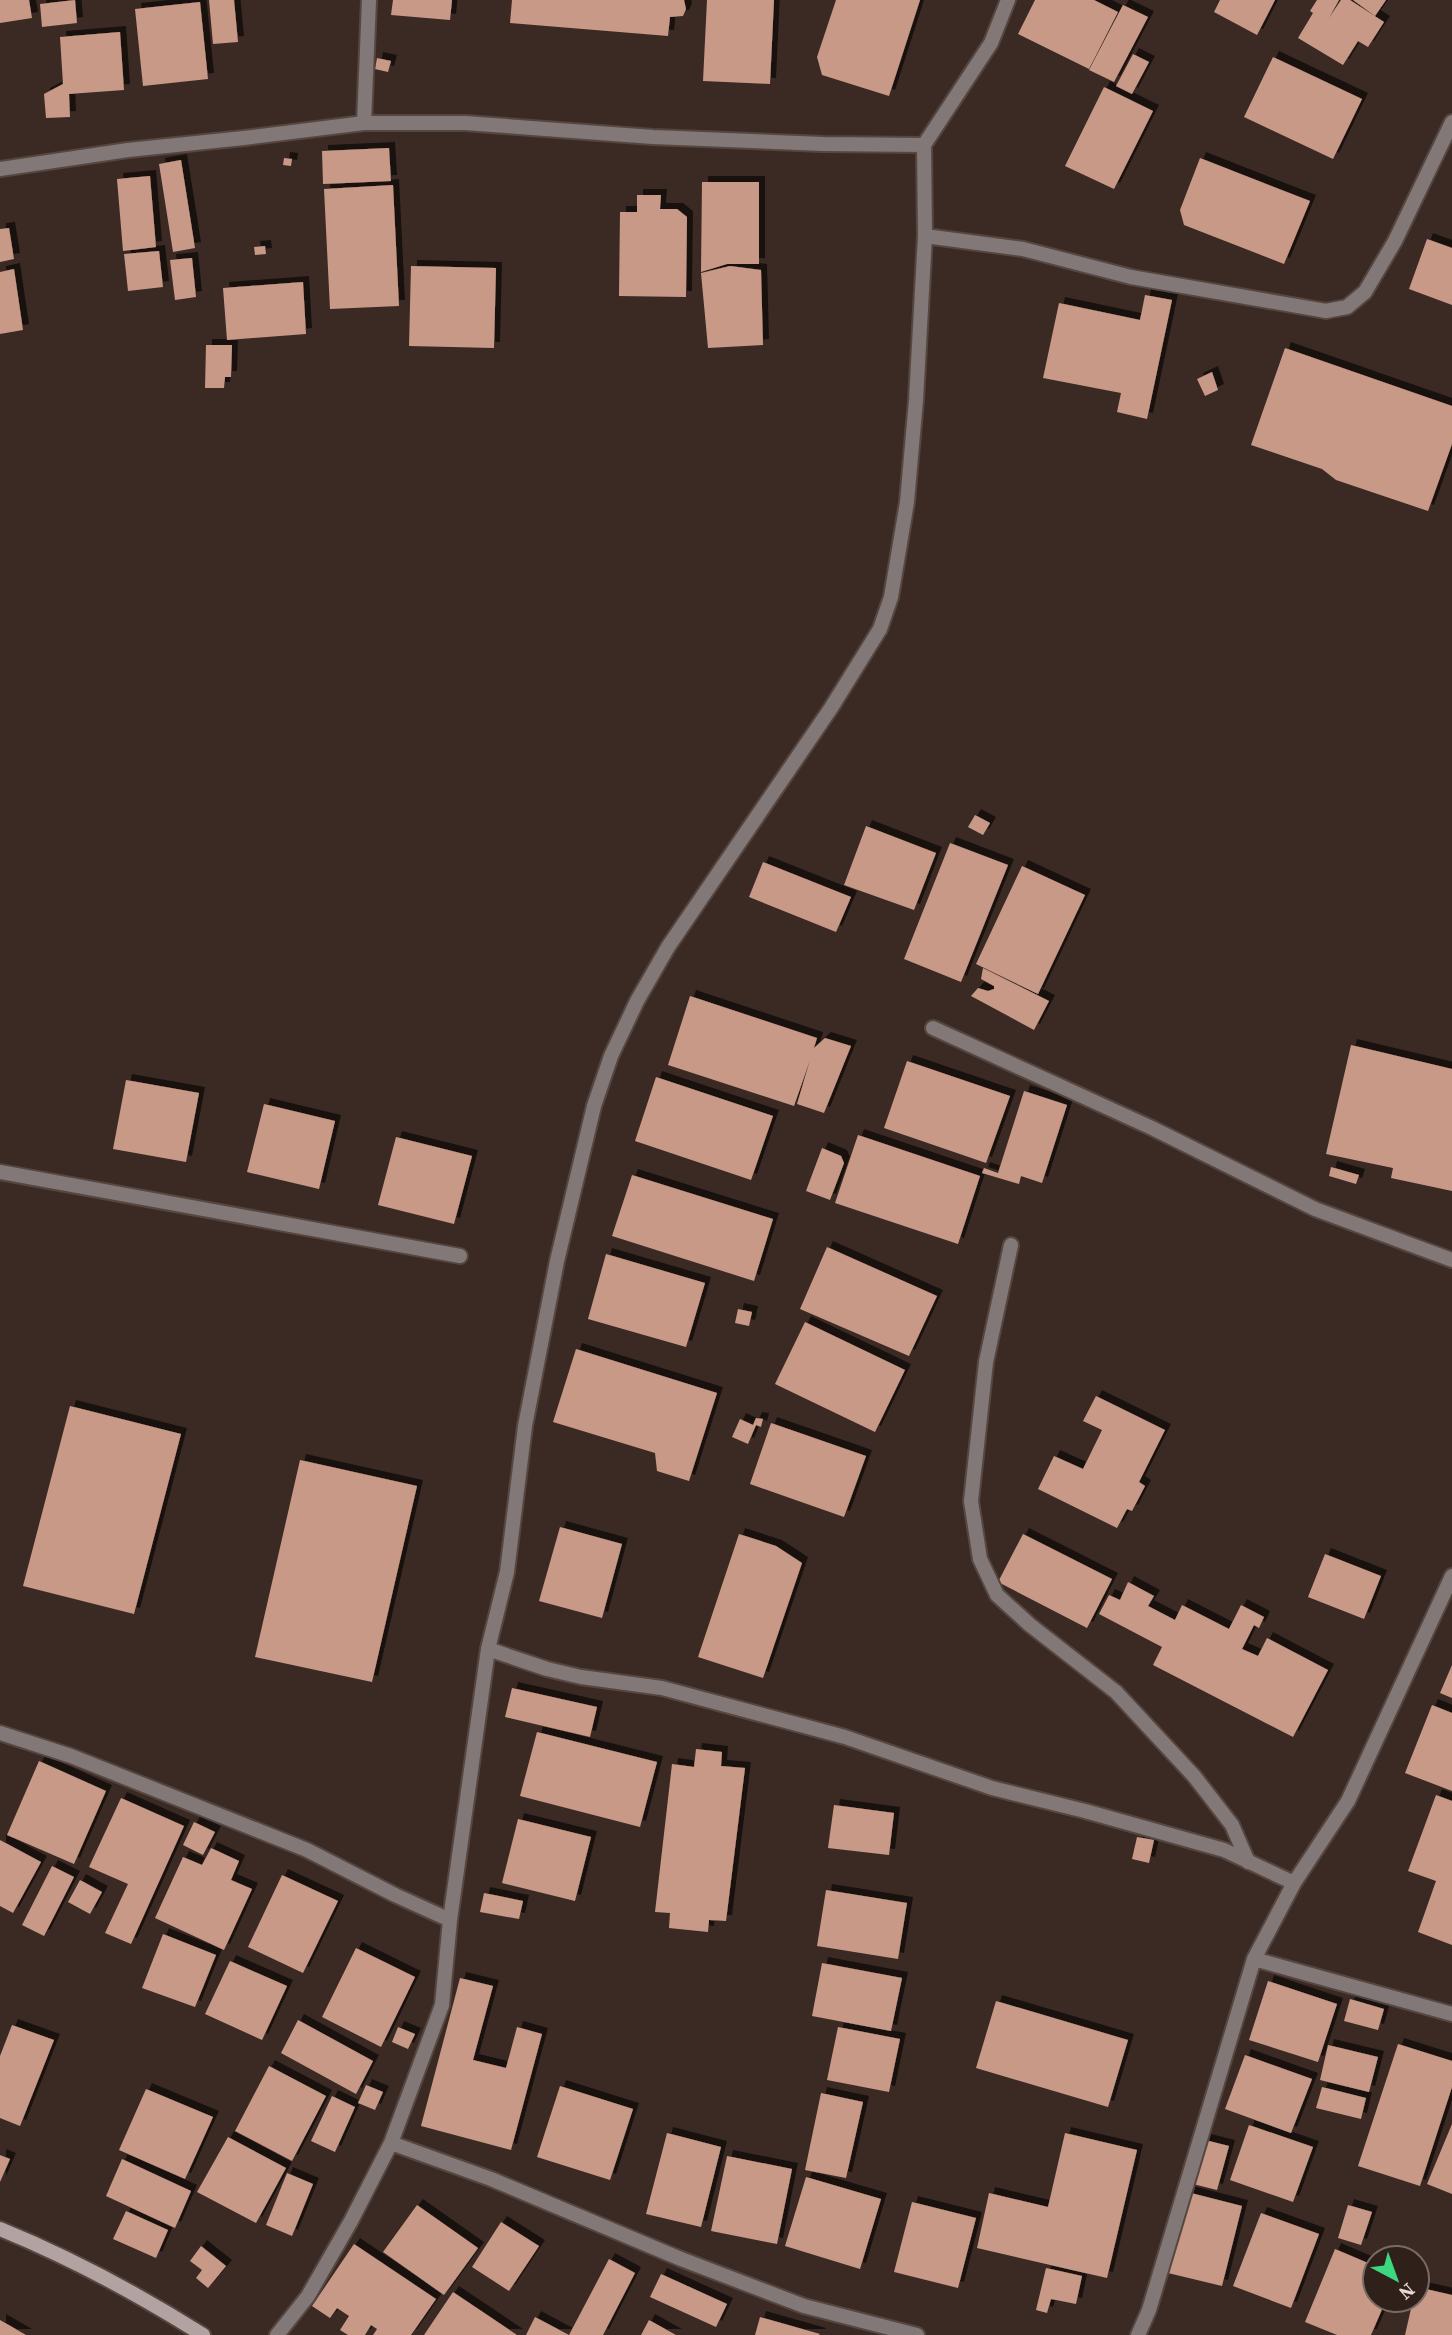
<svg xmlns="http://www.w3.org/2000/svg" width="1452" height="2335" viewBox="0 0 1452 2335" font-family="'Source Serif 4',serif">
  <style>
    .building { fill: #c99988; filter: url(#shadow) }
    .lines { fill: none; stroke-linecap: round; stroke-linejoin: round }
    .lane-casing { stroke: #564640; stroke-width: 18 }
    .street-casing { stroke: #564640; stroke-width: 18 }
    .secondary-casing { stroke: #564640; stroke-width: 18 }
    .lane { stroke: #827878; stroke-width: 14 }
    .street { stroke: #827878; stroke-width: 14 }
    .secondary { stroke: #b2a2a1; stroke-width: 14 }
  </style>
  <defs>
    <filter id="shadow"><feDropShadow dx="6" dy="-6" stdDeviation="0" flood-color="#0009"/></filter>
  </defs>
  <rect width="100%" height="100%" fill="#3b2a24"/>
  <path class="building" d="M0,0h29l3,18 -32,5z
    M75,0l2,23 -35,4 -2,-23z
    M209,0h25l4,42 -25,2z
    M393,0h59l-2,20 -59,-5z
    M512,0h172l2,9 -3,7 -13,1 -2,19 -158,-13z
    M707,0h67l-4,84 -67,-3z
    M836,0h84l-31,96 -67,-21 -5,-18z
    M1035,0h59l24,12 -29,57 -71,-35z
    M1220,0h55l-18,35 -43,-23z
    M1317,0h22l-10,18 12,-18h9l34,22 -16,25 -10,-6 -15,24 -45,-27 15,-25 -3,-2z
    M1353,0h33l-11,16z
    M200,2l8,77 -65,7 -8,-77z
    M1123,5l25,12 -34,65 -25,-12z
    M120,32l4,58 -55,4 1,23 -24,1 -2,-24 19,-10 -3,-47z
    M1133,54l16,8 -17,32 -16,-8z
    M1273,57l89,42 -29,60 -89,-42z
    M377,58l14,3 -3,11 -13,-3z
    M1104,87l49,24 -39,78 -49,-23z
    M389,148l2,33 -68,3 -1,-33z
    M284,158l8,1 -1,7 -8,-1z
    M1200,158l110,43 -26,63 -100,-39 -4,-15z
    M181,160l14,88 -22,4 -14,-88z
    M150,176l6,71 -33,4 -6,-72z
    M702,182h57v82h-32l-26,8z
    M393,185l6,121 -69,3 -6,-120z
    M637,195h24l-1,14h17l10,8 -1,80 -67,-1 1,-84h17z
    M9,228l5,31 -14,3v-33z
    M1427,239l25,9v57l-43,-16z
    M265,246l1,8 -11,1 -1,-8z
    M159,251l4,36 -35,4 -4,-37z
    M192,258l4,39 -21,3 -5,-40z
    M411,266l85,2 -2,80 -85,-2z
    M730,266l31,4 2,75 -55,3 -7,-75z
    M14,269l9,61 -23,4v-62z
    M303,282l3,52 -79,6 -4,-52z
    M1145,295l27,5 -25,119 -30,-7 4,-19 -78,-15 16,-75 81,17z
    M206,345h26l-1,32h-6l-1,11h-19z
    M1285,348l167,58v38l-24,67 -92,-31 -14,-11 -71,-24z
    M1212,372l6,18 -13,6 -8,-17z
    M975,815l15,8 -7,12 -15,-8z
    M866,826l70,27 -22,57 -70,-25z
    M950,843l58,22 -47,117 -57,-23z
    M763,862l88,35 -15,35 -87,-35z
    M1022,866l63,29 -47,99 -62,-30z
    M983,968l66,33 -15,29 -63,-34 7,-8 10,3 6,-2v-3l-13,-7z
    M690,996l127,42 -3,10 11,-10 26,8 -27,67 -27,-9 13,-44 -16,46 -126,-41z
    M1351,1045l101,24v122l-61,-13 2,-10 -67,-14z
    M907,1061l103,35 -24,67 -102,-35z
    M656,1077l117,39 -22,64 -116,-39z
    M126,1080l73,13 -13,69 -73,-13z
    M1024,1091l43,14 -25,78 -21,-7 -2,8 -37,-11 2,-5 14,5z
    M264,1104l71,17 -16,68 -72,-17z
    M858,1135l122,41 -22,68 -123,-41z
    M396,1137l76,19 -18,68 -76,-19z
    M822,1148l19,8 3,7 -14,37 -24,-9z
    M1331,1167l28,8 -3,9 -27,-8z
    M632,1175l141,44 -19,62 -142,-45z
    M827,1247l110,49 -28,60 -109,-47z
    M606,1254l99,29 -19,64 -98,-28z
    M738,1309l14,3 -3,14 -14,-3z
    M805,1322l100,48 -30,62 -100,-48z
    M576,1349l141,44 -28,88 -32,-10 -2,-18 -102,-31z
    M1096,1396l69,34 -26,52 6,4 -13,25 -5,-2 -10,19 -79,-39 16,-33 29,13 19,-39 -19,-9z
    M70,1406l111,28 -47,180 -111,-28z
    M756,1418l7,1 -2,8 -5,-2 -8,19 -16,-7 8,-18 13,6z
    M771,1423l95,33 -22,61 -94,-33z
    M300,1460l117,26 -45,196 -117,-25z
    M560,1527l62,17 -20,74 -63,-17z
    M739,1534l37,12 26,17 -39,115 -65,-21z
    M1023,1534l89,45 -25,49 -89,-46z
    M1325,1554l56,22 -17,43 -56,-22z
    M1128,1582l26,14 -6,10 27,14 7,-15 47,24 12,-24 23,12 -5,11 -5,-3 -12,24 16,7 9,-18 61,32 -35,67 -140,-72 9,-18 -63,-33 10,-19 11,5z
    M1452,1665v33l-12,-5z
    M512,1688l85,19 -7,30 -85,-20z
    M1432,1705l20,8v78l-47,-18z
    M537,1732l120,30 -17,65 -120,-31z
    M696,1749l26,3 -1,14 24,2 -19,153 -17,-1 -1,12 -39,-4 1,-15 -15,-1 17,-148 22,3z
    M39,1761l67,30 -32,73 -67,-29z
    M1436,1795l16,6v144l-34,-13 18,-51 -28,-10z
    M121,1798l63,28 -53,118 -26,-11 23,-49 -39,-17z
    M834,1805l60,8 -5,42 -61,-7z
    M518,1819l73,18 -16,64 -73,-18z
    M194,1822l21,10 -12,23 -20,-10z
    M1137,1837l17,3 -5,23 -17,-4z
    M0,1840l41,22 -28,51 -13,-7z
    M211,1848l28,13 -8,19 21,9 -28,61 -69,-32 28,-61 19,8z
    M52,1866l22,11 -30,59 -22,-11z
    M282,1875l56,26 -35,72 -55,-26z
    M80,1880l22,12 -12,22 -22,-12z
    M826,1890l81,13 -9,56 -81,-13z
    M484,1893l39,8 -4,18 -39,-7z
    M163,1934l53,21 -21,52 -53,-19z
    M356,1948l59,29 -34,70 -59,-30z
    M230,1961l57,25 -25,54 -57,-26z
    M822,1963l80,15 -11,53 -79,-15z
    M460,1978l33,8 -20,74 33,8 11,-41 25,7 -31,116 -90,-24z
    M1268,1981l69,23 -19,58 -69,-22z
    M1350,1999l34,10 -6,21 -34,-9z
    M996,2001l132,39 -20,67 -132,-39z
    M298,2020l75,41 -17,33 -75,-41z
    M12,2025l42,15 -34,86 -20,-8v-62z
    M398,2027l17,7 -7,15 -16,-7z
    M838,2027l62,12 -11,53 -62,-12z
    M1398,2044l54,17v26l-32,99 -62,-20z
    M1328,2045l50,12 -9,35 -49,-12z
    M1245,2055l67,24 -21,54 -66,-24z
    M269,2066l57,30 -34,65 -57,-30z
    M366,2085l17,7 -8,18 -17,-7z
    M560,2086l73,23 -23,71 -73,-23z
    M1322,2087l44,11 -5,21 -45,-11z
    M146,2089l67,28 -28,62 -66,-29z
    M821,2093l42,9 -17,76 -41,-8z
    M332,2096l23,11 -20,45 -24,-11z
    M1452,2124v70l-25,-10z
    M1249,2125l64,22 -20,55 -63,-22z
    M667,2133l54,14 -20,80 -55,-13z
    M1065,2133l72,17 -30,128 -130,-30 12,-55 59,14z
    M228,2137l58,31 -30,55 -59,-31z
    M1205,2140l24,6 -12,44 -24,-6z
    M0,2155l10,4 -10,23z
    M727,2156l65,13 -15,75 -66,-13z
    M122,2159l69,32 -16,37 -69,-32z
    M287,2173l26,11 -21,52 -26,-11z
    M806,2177l75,22 -21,70 -75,-23z
    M1187,2192l55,14 -20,80 -54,-13z
    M912,2202l64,16 -18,70 -64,-16z
    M417,2205l61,43 -34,47 -61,-43z
    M1348,2205l24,7 -11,33 -23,-7z
    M126,2211l42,19 -12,28 -43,-19z
    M1261,2213l58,21 -28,74 -58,-22z
    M501,2222l38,24 -30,45 -37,-24z
    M354,2244l82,55 -25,36h-38l4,-6 -6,-4 -6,10h-17l-8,-5 9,-14 -12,-8 -7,10 -18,-12z
    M201,2246l25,20 -18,22 -12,-10 6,-8 -12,-9z
    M1335,2249l40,17v34h11l-15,35h-34l-32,-13z
    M609,2259l26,14 -32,62h-77l9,-18 34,18z
    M1046,2268l36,8 -6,28 -25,-5 -4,14 -11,-3z
    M661,2274l66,30 -11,23 -66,-30z
    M1417,2287l35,8v40h-47l8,-35h4z
    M453,2292l64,43h-93z
    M760,2317l60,17 -1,1h-64z
    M0,2320l26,15h-26z
    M649,2320l27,15h-35z"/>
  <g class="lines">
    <defs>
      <path id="lane" d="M0,1172l460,84"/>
      <path id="street" d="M364,123l5,-123
        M0,169l128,-19 116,-12 120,-15h101l188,14 170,7 101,1
        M925,236l98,13 108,28 195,34 21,-4 18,-15 30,-51 57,-119
        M933,1028l219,100 163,81 137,51
        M1011,1245l-25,117 -15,139 9,58 17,36 33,30 86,67 78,84 38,49 16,37
        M488,1649l59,20 34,8 81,11 183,49 147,51 93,23 139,39 70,33
        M0,1733l71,23 236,94 88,45 55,25
        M1254,1959l198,55
        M391,2143l100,36 190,80 123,47 113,29
        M277,2335l31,-39 43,-75 40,-78 51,-138 8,-85 38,-271 19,-77 18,-146 32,-165 37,-155 17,-50 26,-55 31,-54 163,-239 49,-79 11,-32 16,-95 9,-102 9,-164 -1,-91 67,-102 17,-43
        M1138,2335l11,-25 105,-351 40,-76 54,-82 104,-225"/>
      <path id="secondary" d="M0,2229c71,29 138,65 203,106"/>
    </defs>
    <use href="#lane" class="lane-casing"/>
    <use href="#street" class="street-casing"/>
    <use href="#secondary" class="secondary-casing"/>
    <use href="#lane" class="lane"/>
    <use href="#street" class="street"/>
    <use href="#secondary" class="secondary"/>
  </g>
  <g transform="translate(1396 2279) rotate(139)"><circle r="33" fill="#30201a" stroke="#786a65" stroke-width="2"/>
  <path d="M0-5L12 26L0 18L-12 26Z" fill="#3cd77e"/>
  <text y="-10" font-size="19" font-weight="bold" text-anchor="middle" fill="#e5dad6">N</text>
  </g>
</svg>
